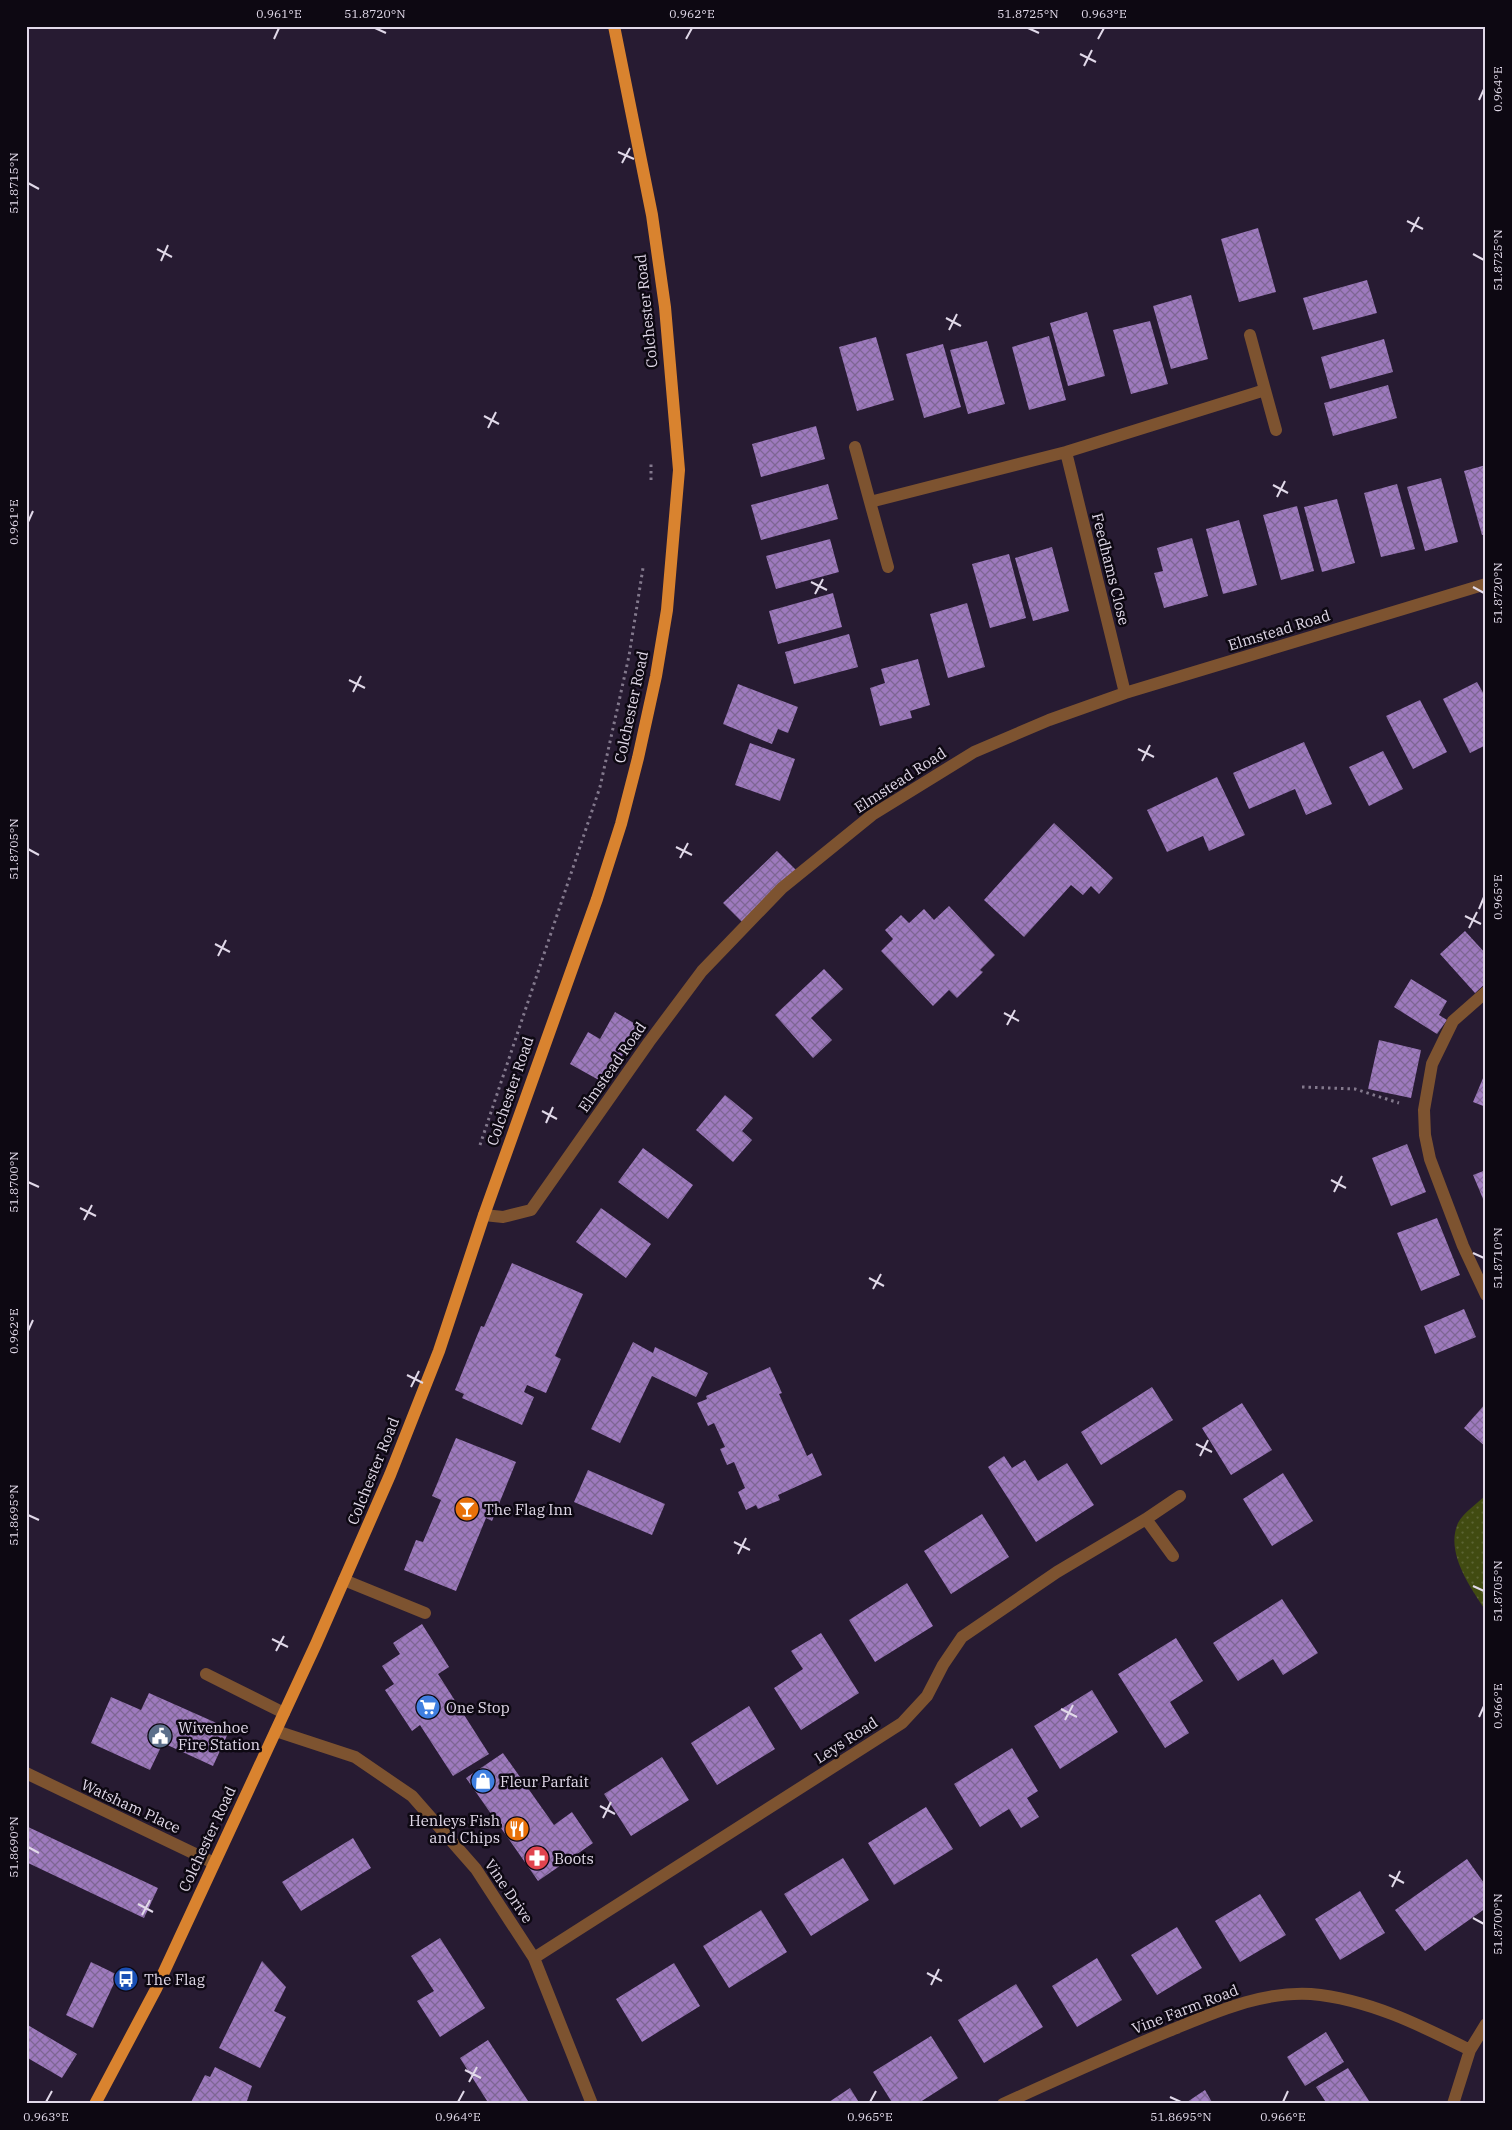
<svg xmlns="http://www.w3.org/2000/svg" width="1512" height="2130" viewBox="0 0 1512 2130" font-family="'IBM Plex Serif',serif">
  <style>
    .grass { fill: url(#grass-dots) }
    .building { fill: url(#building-cross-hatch) }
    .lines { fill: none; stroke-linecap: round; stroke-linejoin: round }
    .path { stroke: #83798d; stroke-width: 3; stroke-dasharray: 2.5 4; stroke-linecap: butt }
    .minor { stroke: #7d5330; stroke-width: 12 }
    .major { stroke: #d9832f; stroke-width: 12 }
    .ticks { fill: none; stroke: #e1d9e9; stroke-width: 2 }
    .labels { text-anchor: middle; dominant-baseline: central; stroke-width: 5; stroke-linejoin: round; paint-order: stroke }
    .street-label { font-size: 15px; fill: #e1d9e9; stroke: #0d0812 }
    .poi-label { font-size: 15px; fill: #e1d9e9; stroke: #0d0812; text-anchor: start }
    .neatline { fill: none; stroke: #e1d9e9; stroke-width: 2 }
    .ticks-label { font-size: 12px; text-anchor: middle; fill: #e1d9e9 }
  </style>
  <defs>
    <pattern id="grass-dots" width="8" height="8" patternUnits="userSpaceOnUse" patternTransform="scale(1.25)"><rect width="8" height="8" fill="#414b11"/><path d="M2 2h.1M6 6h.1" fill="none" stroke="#5c6434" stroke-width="1.8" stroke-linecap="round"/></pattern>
    <pattern id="building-cross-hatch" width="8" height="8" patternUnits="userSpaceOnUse" patternTransform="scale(1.25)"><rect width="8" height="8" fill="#9e7abe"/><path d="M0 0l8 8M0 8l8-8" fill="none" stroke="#7e6694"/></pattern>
  </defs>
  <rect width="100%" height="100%" fill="#271b32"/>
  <path class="grass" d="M1486,1495v116c-16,-24 -41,-59 -28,-88 5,-10 20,-20 28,-28z"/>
  <path class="building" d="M1258,228l18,64 -37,10 -18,-63z
    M1367,280l10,33 -64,17 -10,-32z
    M1191,295l17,64 -37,10 -18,-63z
    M1087,312l18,64 -37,10 -18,-63z
    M1150,321l18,63 -37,10 -18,-64z
    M1049,336l17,64 -37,10 -17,-63z
    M876,337l18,63 -37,11 -18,-64z
    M1384,339l9,33 -63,17 -9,-32z
    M987,341l18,63 -37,10 -18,-64z
    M943,344l18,63 -37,11 -18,-64z
    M1388,385l9,33 -64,18 -9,-33z
    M816,426l9,33 -64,18 -9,-33z
    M1486,465v69l-4,1 -18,-64z
    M1441,478l17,64 -33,9 -18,-64z
    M828,484l10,35 -77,21 -10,-35z
    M1397,484l18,65 -34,8 -17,-64z
    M1337,499l18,64 -33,9 -18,-65z
    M1297,506l17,65 -33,9 -18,-65z
    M1239,520l18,65 -34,9 -17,-65z
    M1192,538l16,58 -44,12 -10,-35 9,-2 -6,-23z
    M830,539l9,33 -63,17 -10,-33z
    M1052,547l17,64 -36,10 -18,-63z
    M1009,554l17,64 -36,10 -18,-64z
    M833,593l9,34 -64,17 -9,-33z
    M967,603l18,64 -37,11 -18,-64z
    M849,634l9,33 -64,17 -9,-32z
    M918,659l12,46 -20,6 2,7 -32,8 -10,-38 15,-5 -4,-14z
    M1477,682l9,16v47l-16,8 -27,-54z
    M738,684l60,23 -10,26 -10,-4 -6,15 -49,-20z
    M1420,700l27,52 -34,17 -27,-53z
    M1304,742l28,62 -26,11 -11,-26 -46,20 -16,-36z
    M750,743l45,16 -15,42 -45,-16z
    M1383,751l20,38 -34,17 -20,-39z
    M1217,777l28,58 -36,16 -6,-15 -36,16 -20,-42z
    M1054,823l59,55 -14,16 -8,-8 -8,9 -12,-10 -47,52 -40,-37z
    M777,851l20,20 -54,52 -20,-20z
    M949,906l46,49 -15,15 3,2 -26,26 -8,-8 -16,16 -52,-55 12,-12 -8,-9 16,-15 8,8 15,-14 10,11z
    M1465,931l21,23v17l-3,3 3,9 -11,10 -35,-39z
    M824,969l19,20 -32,29 21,22 -19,18 -38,-43z
    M1411,979l36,22 -8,14 8,5 -10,14 -43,-27z
    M615,1012l24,14 -33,58 -36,-20 18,-32 12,7z
    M1379,1040l42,10 -10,48 -43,-9z
    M1486,1071v36l-13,-5z
    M725,1095l28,23 -11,13 10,9 -19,22 -37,-32z
    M1407,1144l19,48 -35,14 -19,-48z
    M643,1148l50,37 -25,34 -50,-37z
    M1486,1170v36l-13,-31z
    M601,1208l50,36 -25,34 -50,-36z
    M1437,1218l23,57 -39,16 -24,-58z
    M512,1263l71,31 -28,62 6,3 -15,34 -19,-8 -3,7 10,5 -12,28 -60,-27 2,-4 -9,-4 26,-64 3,1z
    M1464,1309l12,28 -41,17 -11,-28z
    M633,1342l20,11 2,-6 53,26 -12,24 -44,-21 -32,67 -29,-14z
    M770,1367l12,26 -3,1 28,62 5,-3 10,22 -44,20 2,5 -22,9 -2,-4 -10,5 -8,-18 7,-4 -11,-26 -7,3 -7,-16 5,-2 -11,-24 -6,3 -11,-23 10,-4 -1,-3z
    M1152,1387l21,33 -72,45 -20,-33z
    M1242,1403l30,47 -41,25 -29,-47z
    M1486,1403v44l-22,-19z
    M456,1438l60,24 -24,59 -6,-3 -30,73 -52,-21 12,-30 7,2 18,-42 -9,-4z
    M1004,1456l8,12 13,-8 13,21 29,-18 27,42 -58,37 -48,-75z
    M588,1470l77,34 -13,31 -78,-33z
    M1283,1473l30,48 -41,25 -29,-47z
    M982,1514l27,43 -58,37 -27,-43z
    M907,1583l26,43 -58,36 -26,-42z
    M1282,1599l36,54 -35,22 -10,-16 -35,22 -25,-38z
    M422,1624l27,43 -11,7 51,80 -36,22 -33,-51 -8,6 -27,-41 9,-6 -12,-18 18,-12 -7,-11z
    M821,1633l38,60 -58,37 -27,-42 29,-19 -12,-18z
    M1176,1638l27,43 -33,21 19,31 -24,15 -47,-74z
    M1092,1690l26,42 -58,37 -26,-43z
    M149,1693l81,36 -17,37 -50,-23 -13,27 -59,-27 20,-46 30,13z
    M749,1706l26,43 -58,36 -26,-42z
    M1012,1748l26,43 -11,7 12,19 -18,11 -12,-19 -29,18 -26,-43z
    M503,1753l51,72 18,-13 21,31 -55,38 -72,-103z
    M662,1757l27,43 -58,36 -27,-42z
    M926,1807l27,42 -59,36 -26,-42z
    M26,1826l132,62 -14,30 -118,-56z
    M353,1838l18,30 -70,43 -19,-29z
    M843,1858l26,42 -58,36 -27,-42z
    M1467,1859l19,27v22l-61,43 -30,-41z
    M1360,1891l25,42 -45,27 -25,-41z
    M1260,1894l26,41 -46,27 -25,-41z
    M761,1910l26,42 -58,36 -26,-42z
    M1177,1927l25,41 -45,27 -26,-40z
    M440,1938l45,70 -45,29 -23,-36 17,-10 -23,-35z
    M1097,1958l25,42 -45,27 -25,-41z
    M262,1961l24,26 -12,24 12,6 -26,51 -41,-20z
    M91,1962l27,13 -25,53 -27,-13z
    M674,1963l26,43 -58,36 -26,-43z
    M1016,1984l27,43 -59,36 -26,-43z
    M26,2024l51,30 -15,24 -36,-21z
    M1326,2032l18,30 -39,24 -18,-29z
    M931,2036l27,42 -41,26h-24l-20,-32z
    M488,2040l23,35 19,29h-41l-7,-11 -22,-35z
    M215,2067l37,19 -6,18h-56l15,-29 5,2z
    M1348,2068l23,36h-44l-11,-17z
    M850,2088l10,16h-34z
    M1205,2090l8,14h-29z"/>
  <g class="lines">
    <path class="path" d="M651,480v-19
      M1302,1087l53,2 44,14
      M480,1145l120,-358 29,-131 14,-88"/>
    <path class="minor" d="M1265,390l11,40
      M855,447l15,55 196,-50 199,-62 -15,-55
      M1066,452l59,241
      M870,502l18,65
      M1486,992l-33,29 -21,43 -8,46 1,25 5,24 33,87 23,49
      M484,1215l19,2 28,-7 118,-168 53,-71 80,-83 90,-73 102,-63 75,-32 76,-27 361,-109
      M1146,1519l27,37
      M344,1580l81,33
      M206,1674l78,39
      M276,1731l79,26 57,39 64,73 58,89 58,146
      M26,1773l188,90
      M534,1958l368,-235 25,-27 16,-31 19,-28 95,-65 89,-53 34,-23
      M1003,2104c55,-25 110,-50 166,-73 45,-18 92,-40 142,-37 57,5 109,31 159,56
      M1453,2104l17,-54 16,-26"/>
    <path class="major" d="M95,2104l61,-115 160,-345 74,-169 49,-124 45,-136 113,-316 24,-75 17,-66 18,-82 11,-66 12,-140 -14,-163 -13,-92 -38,-189"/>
  </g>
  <path class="ticks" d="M375,28l11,5M1028,28l11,5M274,39l5,-11M686,39l6,-11M1098,39l6,-11M1080,54l16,8M1084,66l8,-16M1479,100l5,-11M618,152l16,7M622,163l8,-15M28,183l11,6M1407,221l16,8M1411,232l8,-15M157,249l15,8M1473,254l11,6M161,261l7,-16M946,318l15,8M949,330l8,-16M484,416l15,8M488,428l8,-16M1273,485l15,8M1277,497l8,-16M28,522l5,-11M811,582l16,8M1473,587l11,6M815,594l8,-15M349,680l16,8M353,692l8,-16M1138,749l16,8M1142,761l8,-16M676,847l16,8M28,849l11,6M680,858l8,-15M1479,909l5,-12M1465,916l16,8M1469,928l8,-16M215,944l15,8M218,956l8,-16M1004,1013l15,8M1007,1025l8,-15M542,1111l15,8M546,1123l7,-16M1331,1180l15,8M28,1182l11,5M1334,1192l8,-16M80,1208l16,8M84,1220l8,-15M1473,1253l11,5M869,1278l15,8M873,1289l8,-15M28,1331l5,-11M407,1375l16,8M411,1387l8,-16M1196,1444l16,8M1200,1456l8,-16M28,1515l11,5M734,1542l16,8M738,1554l8,-16M1473,1586l11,5M272,1639l16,8M276,1651l8,-15M1061,1709l16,8M1479,1717l5,-11M1065,1720l8,-15M600,1806l15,8M603,1818l8,-16M28,1847l11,6M1389,1875l15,8M1392,1887l8,-16M138,1904l15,8M142,1915l8,-15M1473,1918l11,6M927,1973l15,8M931,1985l8,-16M465,2070l16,8M469,2082l8,-15M1170,2097l11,5M46,2102l6,-11M458,2102l6,-11M870,2102l6,-11M1283,2102l5,-11"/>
  <defs>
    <symbol id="bar-disc" viewBox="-11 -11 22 22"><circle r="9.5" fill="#e8710a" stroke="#0d0812"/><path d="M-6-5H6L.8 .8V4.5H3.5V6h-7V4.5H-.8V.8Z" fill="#fff"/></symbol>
    <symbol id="supermarket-disc" viewBox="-11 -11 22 22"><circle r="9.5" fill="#3f7fe0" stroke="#0d0812"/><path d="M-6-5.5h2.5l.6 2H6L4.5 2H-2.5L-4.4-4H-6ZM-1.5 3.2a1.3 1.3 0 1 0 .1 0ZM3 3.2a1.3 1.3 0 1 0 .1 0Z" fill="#fff"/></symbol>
    <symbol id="civic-disc" viewBox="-11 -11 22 22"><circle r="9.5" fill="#5c6f8a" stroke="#0d0812"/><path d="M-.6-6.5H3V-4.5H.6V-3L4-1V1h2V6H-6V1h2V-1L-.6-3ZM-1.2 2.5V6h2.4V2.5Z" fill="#fff"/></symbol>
    <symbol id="shop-disc" viewBox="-11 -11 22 22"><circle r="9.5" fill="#3f7fe0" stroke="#0d0812"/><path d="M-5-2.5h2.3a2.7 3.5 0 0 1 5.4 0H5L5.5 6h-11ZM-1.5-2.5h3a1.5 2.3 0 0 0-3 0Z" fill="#fff"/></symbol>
    <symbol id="restaurant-disc" viewBox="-11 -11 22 22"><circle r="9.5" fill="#e8710a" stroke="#0d0812"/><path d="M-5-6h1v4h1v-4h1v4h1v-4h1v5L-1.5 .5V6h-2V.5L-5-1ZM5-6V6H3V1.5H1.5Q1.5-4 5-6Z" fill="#fff"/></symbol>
    <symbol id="pharmacy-disc" viewBox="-11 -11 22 22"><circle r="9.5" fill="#e0444e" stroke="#0d0812"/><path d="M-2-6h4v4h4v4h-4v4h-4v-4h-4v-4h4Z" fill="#fff"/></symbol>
    <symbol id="bus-disc" viewBox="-11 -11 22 22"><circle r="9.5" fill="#1a4fb4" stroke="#0d0812"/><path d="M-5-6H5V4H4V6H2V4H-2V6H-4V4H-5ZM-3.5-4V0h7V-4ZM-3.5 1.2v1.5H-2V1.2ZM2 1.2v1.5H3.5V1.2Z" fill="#fff"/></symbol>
  </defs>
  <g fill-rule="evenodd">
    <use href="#bar-disc" x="453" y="1495" width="28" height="28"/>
    <use href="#supermarket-disc" x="414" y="1693" width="28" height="28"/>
    <use href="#civic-disc" x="146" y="1722" width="28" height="28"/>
    <use href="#shop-disc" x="469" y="1767" width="28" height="28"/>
    <use href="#restaurant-disc" x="503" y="1815" width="28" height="28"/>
    <use href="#pharmacy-disc" x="523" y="1844" width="28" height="28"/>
    <use href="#bus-disc" x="112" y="1965" width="28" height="28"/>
  </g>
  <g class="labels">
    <g class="street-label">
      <text transform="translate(646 311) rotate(-96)">Colchester Road</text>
      <text transform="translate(1111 569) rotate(76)">Feedhams Close</text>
      <text transform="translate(1279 630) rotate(-17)">Elmstead Road</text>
      <text transform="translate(631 707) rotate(-78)">Colchester Road</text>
      <text transform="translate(900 780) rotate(-33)">Elmstead Road</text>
      <text transform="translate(612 1067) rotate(-55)">Elmstead Road</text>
      <text transform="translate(510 1091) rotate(-71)">Colchester Road</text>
      <text transform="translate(373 1471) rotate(-68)">Colchester Road</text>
      <text transform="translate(846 1740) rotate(-33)">Leys Road</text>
      <text transform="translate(131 1806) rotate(25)">Watsham Place</text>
      <text transform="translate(207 1839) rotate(-65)">Colchester Road</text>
      <text transform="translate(509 1891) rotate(56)">Vine Drive</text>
      <text transform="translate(1185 2009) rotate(-21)">Vine Farm Road</text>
    </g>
    <g class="poi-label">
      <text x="484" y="1509">The Flag Inn</text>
      <text x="446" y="1707">One Stop</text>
      <text x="178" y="1727">Wivenhoe<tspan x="178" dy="17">Fire Station</tspan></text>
      <text x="500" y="1781">Fleur Parfait</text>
      <text x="500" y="1820" text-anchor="end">Henleys Fish<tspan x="500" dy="17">and Chips</tspan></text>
      <text x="554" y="1858">Boots</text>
      <text x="144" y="1979">The Flag</text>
    </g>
  </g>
  <rect width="1512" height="2130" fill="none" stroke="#0d0812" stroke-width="55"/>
  <rect x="28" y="28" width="1456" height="2074" class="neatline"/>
  <g class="ticks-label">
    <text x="279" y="18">0.961°E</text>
    <text x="375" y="18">51.8720°N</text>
    <text x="692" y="18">0.962°E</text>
    <text x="1028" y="18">51.8725°N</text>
    <text x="1104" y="18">0.963°E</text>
    <text transform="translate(1498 89) rotate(-90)" y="4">0.964°E</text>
    <text transform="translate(14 183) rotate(-90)" y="4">51.8715°N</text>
    <text transform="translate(1498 260) rotate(-90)" y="4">51.8725°N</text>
    <text transform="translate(14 522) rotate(-90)" y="4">0.961°E</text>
    <text transform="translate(1498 593) rotate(-90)" y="4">51.8720°N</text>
    <text transform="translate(14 849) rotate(-90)" y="4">51.8705°N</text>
    <text transform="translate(1498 897) rotate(-90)" y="4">0.965°E</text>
    <text transform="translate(14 1182) rotate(-90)" y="4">51.8700°N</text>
    <text transform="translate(1498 1258) rotate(-90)" y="4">51.8710°N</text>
    <text transform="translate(14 1331) rotate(-90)" y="4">0.962°E</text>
    <text transform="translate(14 1515) rotate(-90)" y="4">51.8695°N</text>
    <text transform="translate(1498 1591) rotate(-90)" y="4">51.8705°N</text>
    <text transform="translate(1498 1706) rotate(-90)" y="4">0.966°E</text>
    <text transform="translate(14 1847) rotate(-90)" y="4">51.8690°N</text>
    <text transform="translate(1498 1924) rotate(-90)" y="4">51.8700°N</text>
    <text x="46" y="2121">0.963°E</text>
    <text x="458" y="2121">0.964°E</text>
    <text x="870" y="2121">0.965°E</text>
    <text x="1181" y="2121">51.8695°N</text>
    <text x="1283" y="2121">0.966°E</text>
  </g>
</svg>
